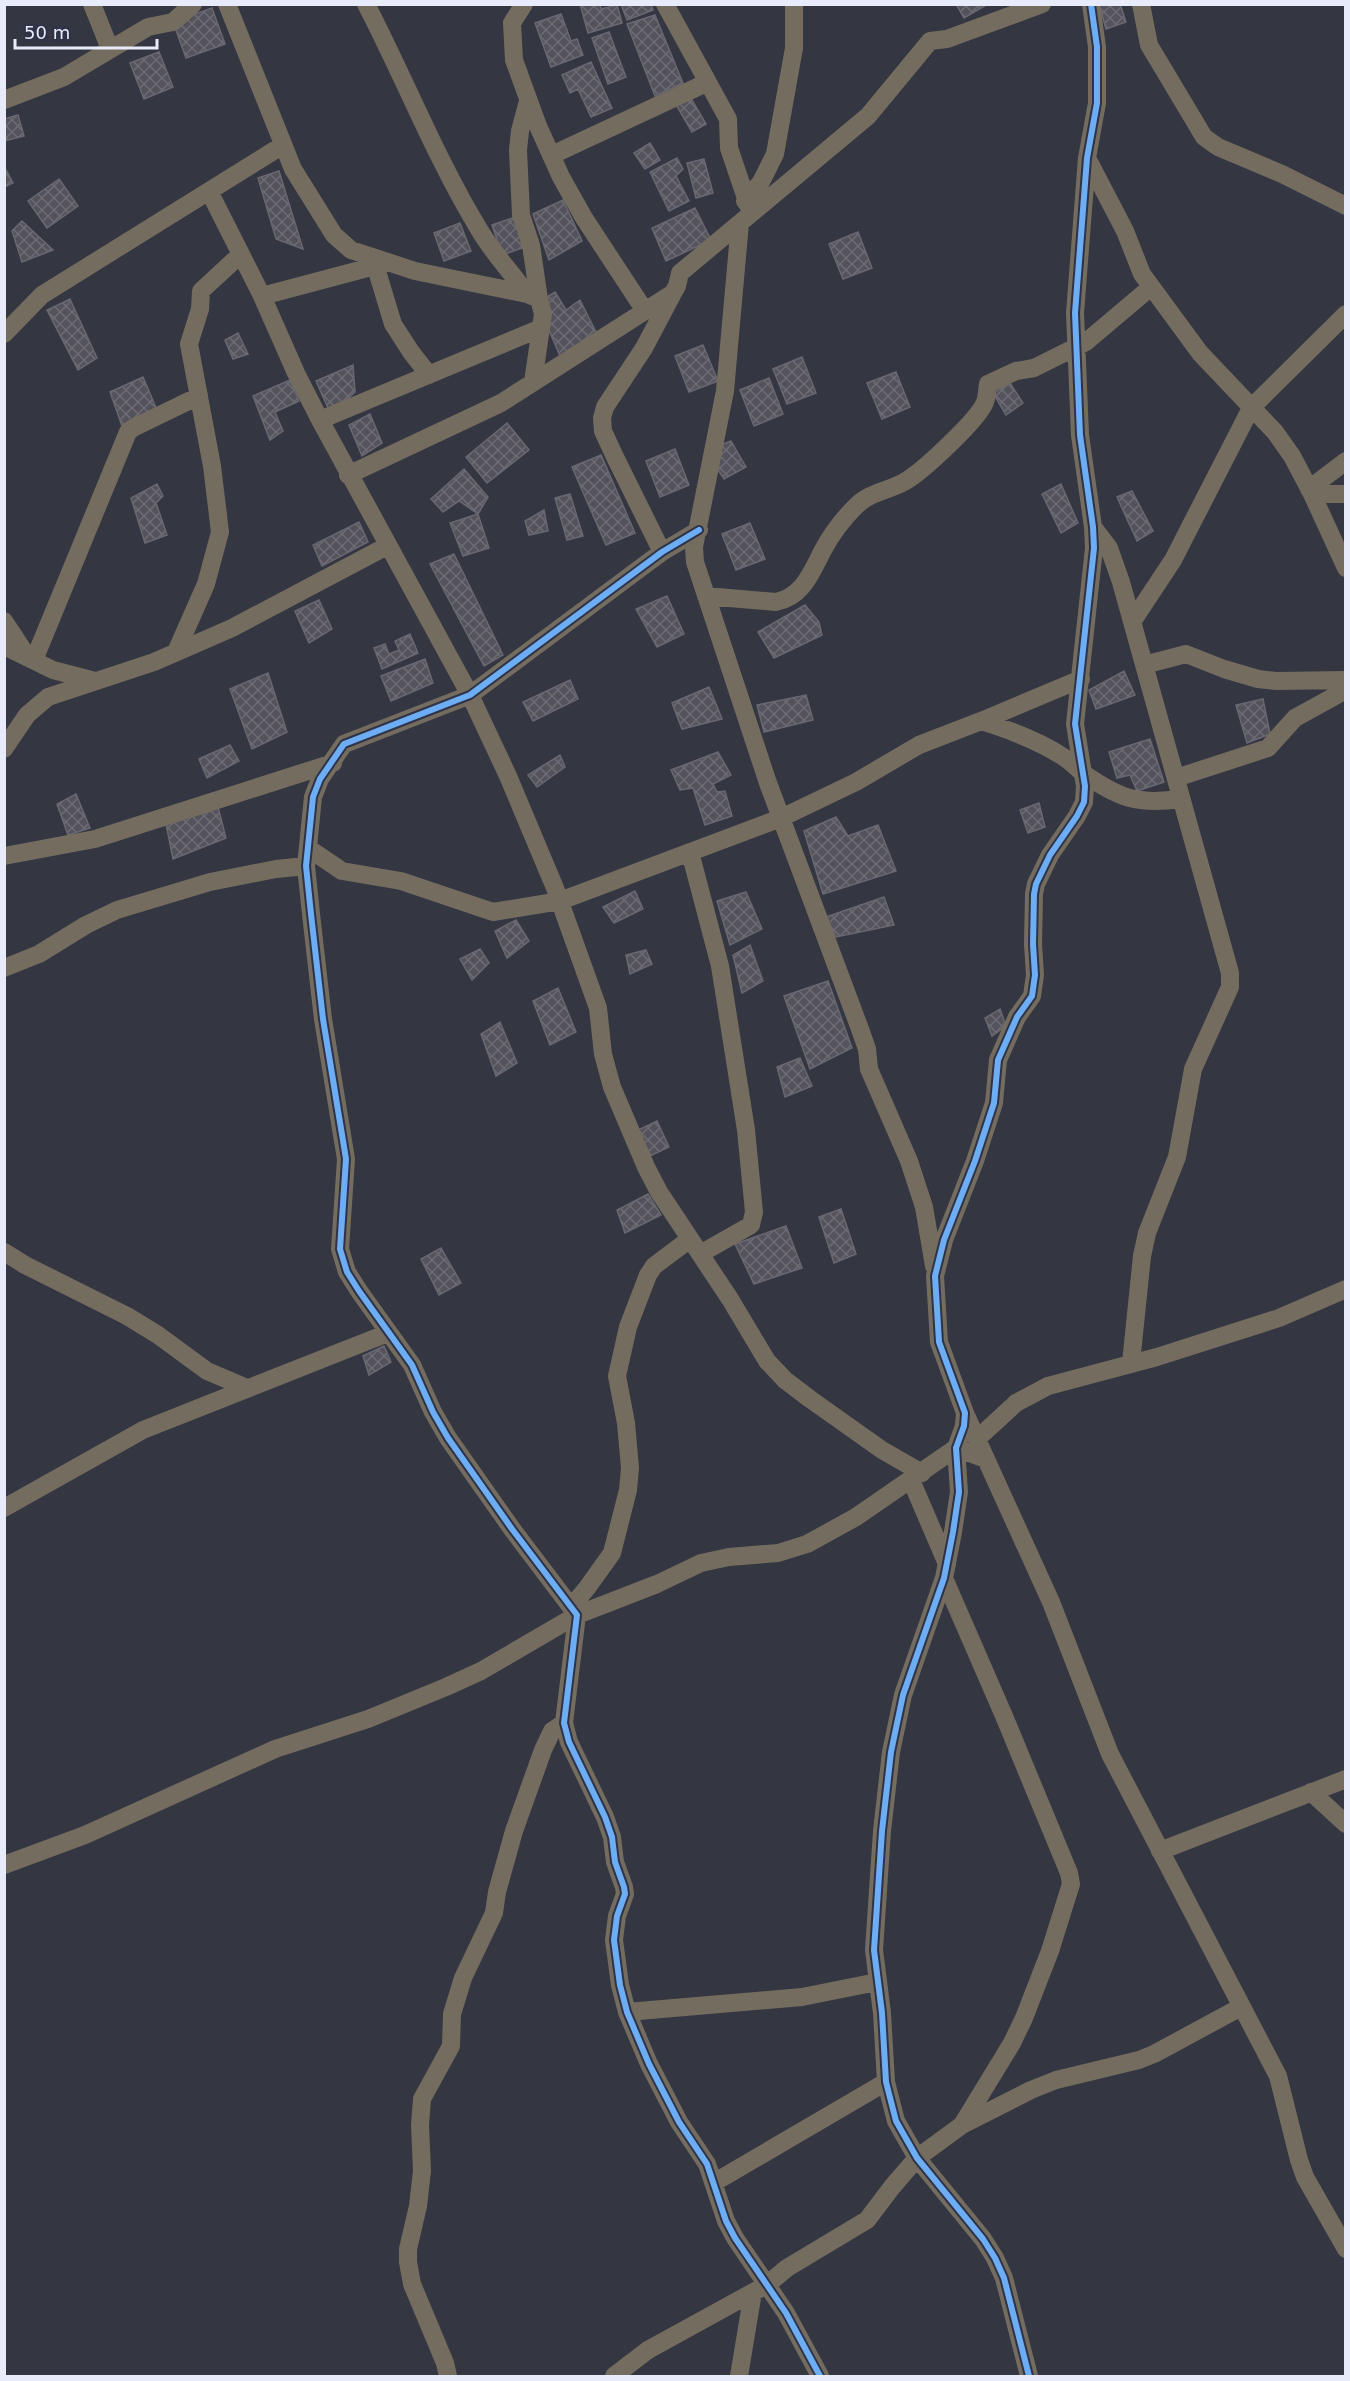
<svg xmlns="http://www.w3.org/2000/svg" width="1350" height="2381" viewBox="0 0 1350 2381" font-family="'DejaVu Sans',sans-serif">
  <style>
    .building { fill: url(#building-cross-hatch); stroke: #696771; stroke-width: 1.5 }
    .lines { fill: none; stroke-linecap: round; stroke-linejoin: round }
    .street { stroke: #746d5f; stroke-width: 18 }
    .cycleway-casing { stroke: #2e3348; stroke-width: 10 }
    .cycleway { stroke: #6dadf4; stroke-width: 6 }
  </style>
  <defs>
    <pattern id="building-cross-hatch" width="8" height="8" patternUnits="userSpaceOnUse" patternTransform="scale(1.5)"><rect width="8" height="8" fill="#54525b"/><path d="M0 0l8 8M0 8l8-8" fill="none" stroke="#6d6b73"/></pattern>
  </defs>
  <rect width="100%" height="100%" fill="#343642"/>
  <path class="building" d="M580,4h20l1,5 16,-4 5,18 -34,10z
    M621,4h30l2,6 -26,10z
    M956,4h32l-24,14z
    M1099,4h21l6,18 -20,7z
    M212,8l13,36 -39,14 -13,-36z
    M561,14l10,27 6,-2 6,16 -32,12 -16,-44z
    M655,15l28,68 -28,13 -28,-72z
    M609,32l17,45 -18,7 -16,-46z
    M159,52l14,35 -29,12 -14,-36z
    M591,62l21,46 -21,9 -13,-28 -8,4 -8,-18z
    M689,95l17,29 -14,8 -17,-29z
    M18,115l6,21 -20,5v-22z
    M650,143l10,17 -15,9 -11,-16z
    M677,158l6,11 -7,7 13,25 -20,10 -19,-39z
    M704,159l9,34 -17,5 -9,-35z
    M4,166l9,17 -9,4z
    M279,171l24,78 -27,-10 -18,-61z
    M59,179l19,27 -31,22 -19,-27z
    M563,200l19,41 -33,19 -16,-46z
    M695,208l16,32 -45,21 -14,-33z
    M521,215l10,30 -29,10 -10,-30z
    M22,221l31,29 -31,12 -10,-31z
    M460,223l11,28 -27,10 -10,-28z
    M858,232l14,36 -29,11 -14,-35z
    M555,292l11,18 14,-10 17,34 -37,22 -12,-28 -1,-31z
    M70,299l27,59 -19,12 -31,-60z
    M238,333l10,21 -15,5 -8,-19z
    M703,345l15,36 -29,11 -14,-36z
    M802,357l14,36 -29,11 -14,-35z
    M353,365l2,27 -24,23 -15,-34z
    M896,372l14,35 -28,12 -15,-36z
    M143,377l14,33 -35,16 -12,-34z
    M769,378l14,36 -29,12 -14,-36z
    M290,380l9,21 -24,11 8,19 -13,9 -17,-44z
    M1010,383l13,20 -17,12 -13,-22z
    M370,414l12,29 -20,13 -13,-31z
    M507,423l22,27 -42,33 -21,-26z
    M731,441l15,26 -22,12 -8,-12 5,-22z
    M675,449l14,36 -29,12 -14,-36z
    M601,455l34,78 -29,12 -34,-78z
    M464,469l24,28 -10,17 -19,-13 -16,11 -12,-13z
    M157,484l6,12 -7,7 11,32 -22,8 -14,-45z
    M1061,484l17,39 -17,10 -19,-39z
    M1132,491l21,40 -16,10 -20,-44z
    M570,494l13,42 -16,4 -12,-42z
    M544,510l4,21 -19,4 -4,-14z
    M478,514l11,34 -26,8 -13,-33z
    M359,522l9,20 -46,24 -9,-21z
    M750,523l15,36 -29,11 -14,-36z
    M454,554l49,101 -19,11 -54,-102z
    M667,596l17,38 -27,13 -21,-38z
    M319,600l13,29 -23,14 -14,-32z
    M805,605l14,17 3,13 -48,23 -16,-26z
    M410,634l8,19 -36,16 -8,-21 11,-4 4,10 10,-4 -4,-9z
    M425,659l8,24 -42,18 -10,-25z
    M1124,671l11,24 -39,14 -7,-19z
    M268,673l19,59 -35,17 -22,-60z
    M570,680l8,19 -45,22 -10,-19z
    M709,687l13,32 -40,10 -10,-26z
    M806,695l7,25 -49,12 -7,-27z
    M1263,699l7,35 -23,9 -11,-38z
    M1150,739l14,43 -27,9 -7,-16 -13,3 -8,-26z
    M230,745l9,16 -32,17 -8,-19z
    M718,752l13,23 -18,9 4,8 8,-1 7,25 -27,9 -12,-37 -13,2 -9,-20z
    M560,755l5,12 -28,20 -9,-12z
    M76,794l14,34 -22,7 -11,-31z
    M1039,803l6,24 -17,6 -8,-23z
    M218,807l8,31 -53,21 -7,-35z
    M836,817l12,19 30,-11 18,46 -73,23 -19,-63z
    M635,891l8,18 -29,14 -11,-16z
    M746,892l16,37 -32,16 -13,-44z
    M884,897l10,28 -58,12 -10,-20z
    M516,920l13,21 -22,17 -12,-27z
    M750,945l13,36 -21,12 -9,-38z
    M480,949l9,14 -17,17 -12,-21z
    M646,950l6,14 -22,10 -4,-19z
    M828,981l24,67 -42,21 -26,-73z
    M558,988l18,44 -26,13 -17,-44z
    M1000,1009l6,17 -14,10 -7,-18z
    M500,1022l17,41 -21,13 -15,-42z
    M800,1058l12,28 -27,11 -8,-30z
    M657,1121l12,26 -19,9 -12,-26z
    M648,1194l13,21 -36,18 -8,-23z
    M841,1209l15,45 -22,9 -15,-46z
    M786,1226l16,42 -48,16 -19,-40z
    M441,1248l20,35 -22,12 -18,-36z
    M384,1346l7,16 -22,13 -6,-19z"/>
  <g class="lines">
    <path class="street" d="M92,4l18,45
      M227,4l66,165 41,66 17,15 64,21 112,23 12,5 4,15 -10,68
      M366,4c39,75 70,155 114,227 13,22 32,42 47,63
      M524,4l-12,19 2,37 24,66 23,51 23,41 61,93
      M665,4l63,115 1,29 22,65
      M1141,4l8,41 55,92 14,10 64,27 64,32
      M4,100l60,-23 84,-50 25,-5 20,-18
      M528,101l-8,30 -2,19 3,65 10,30 8,54
      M552,155l154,-72
      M1087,158l38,73 17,43 58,79 75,79 17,24 20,38 34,74
      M209,191l53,105 34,77 24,47 150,275 38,81 47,112 43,120 5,46 9,33 34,80 13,25 71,107 37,62 18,19 25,19 72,51 40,23
      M745,201l16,-19 14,-28 19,-106v-44
      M740,223l-15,168 -31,156 1,15 73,221 92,246 7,20 2,20 40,92 15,46 10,59
      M373,258l20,66 18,28 18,23
      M262,296l113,-30
      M4,334l38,-39 241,-150
      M320,420l221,-92
      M348,475l153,-72 172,-110 4,-7 3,-13 188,-157 62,-75 17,-2 95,-35
      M1309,489l37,-28
      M1312,494h34
      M1093,527l16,21 12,34 109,391v14l-37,82 -16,88 -30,76 -5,23 -11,107
      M699,530l-37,22 -192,143 -126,49 -24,35 -7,18 -7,69 5,48 12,105 23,140 -6,90 7,23 12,19 53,74 21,47 15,26 64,91 65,86 -13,108 5,19 36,75 7,20 3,25 9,25 1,7 -8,22 -3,24 6,45 7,27 22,52 30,58 28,42 19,57 9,17 51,75 34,63
      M662,552l-47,-95 -12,-26 -1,-13 3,-11 39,-59 28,-53
      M706,596l70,6c27,-5 36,-31 47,-52 8,-15 21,-32 33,-44 14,-14 32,-15 48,-24 17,-9 75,-63 81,-80 2,-5 2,-13 3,-18l28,-13 18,-3 52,-26 65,-55
      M4,621l23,35
      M1132,622l41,-62 78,-152 95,-94
      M4,646l49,24 42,11
      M176,652l30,-68 14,-52 -8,-66 -23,-122 11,-35 1,-18 39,-36
      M34,660l94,-228 5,-4 66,-32
      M1144,665l42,-11 38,15 34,10 18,2 70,-1
      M981,721c29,9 56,19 81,35 8,5 15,12 22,18 35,24 53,31 96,25
      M4,749l23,-34 21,-18 106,-35 78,-34 155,-82
      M1176,778l92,-30 27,-30 51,-28
      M308,848l34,23 59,10 92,31 67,-11 221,-83 75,-36 63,-37 62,-24 100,-42
      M690,852l30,114 26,164 8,82 -3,13 -51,29
      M4,856l91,-17 238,-76
      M4,968l35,-14 47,-29 31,-15 93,-28 66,-13 30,-3
      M4,1252l21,13 102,51 31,19 49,36 40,17
      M965,1413l86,189 59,152 168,322 21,84 6,17 41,72
      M977,1439l39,-36 32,-17 109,-29 122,-39 67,-29
      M911,1480l36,84
      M4,1508l139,-78 245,-97
      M944,1578l60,138 65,157 2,11 -21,67 -26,67 -12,25 -50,82
      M571,1607l16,-19 25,-35 16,-63 2,-22 -4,-45 -9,-47 11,-49 20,-52 6,-9 36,-27
      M1311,1792l35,32
      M1160,1851l186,-72
      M4,1865l81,-30 190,-86 93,-30 78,-32 35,-16 96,-56 80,-31 44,-21 28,-6 49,-4 29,-9 49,-27 100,-69 30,11
      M627,2012l175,-15 75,-15
      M715,2182l171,-100
      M448,2376l-3,-13 -33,-79 -4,-22v-13l10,-43 4,-35 -2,-46 2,-26 29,-53 1,-32 11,-36 31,-65 3,-21 17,-61 29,-81 9,-19 12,-8
      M614,2376l34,-26 120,-66 19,-16 80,-48 25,-33 25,-29 45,-33 69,-35 25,-10 83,-20 15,-6 87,-47
      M739,2376l14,-84
      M1029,2376l-25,-98 -9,-20 -12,-19 -66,-81 -21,-37 -10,-39 -4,-69 -8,-63 8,-119 9,-79 12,-57 41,-117 9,-46 6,-40 -3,-44 8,-22 1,-13 -26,-71 -4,-66 9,-36 31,-79 19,-58 4,-43 19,-43 15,-21 3,-21 -2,-31 1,-50 2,-10 14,-29 27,-39 7,-14 1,-16 -10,-62 19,-176 -1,-21 -13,-92 -5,-122 12,-155 10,-55v-56l-6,-43"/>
    <defs>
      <path id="cycleway" d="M699,530l-37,22 -192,143 -126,49 -24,35 -7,18 -7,69 5,48 12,105 23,140 -6,90 7,23 12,19 53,74 21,47 15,26 64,91 65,86 -13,108 5,19 36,75 7,20 3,25 9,25 1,7 -8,22 -3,24 6,45 7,27 22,52 30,58 28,42 19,57 9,17 51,75 34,63
        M1029,2376l-25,-98 -9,-20 -12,-19 -66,-81 -21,-37 -10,-39 -4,-69 -8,-63 8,-119 9,-79 12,-57 41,-117 9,-46 6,-40 -3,-44 8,-22 1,-13 -26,-71 -4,-66 9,-36 31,-79 19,-58 4,-43 19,-43 15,-21 3,-21 -2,-31 1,-50 2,-10 14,-29 27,-39 7,-14 1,-16 -10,-62 19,-176 -1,-21 -13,-92 -5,-122 12,-155 10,-55v-56l-6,-43"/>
    </defs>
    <use href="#cycleway" class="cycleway-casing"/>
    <use href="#cycleway" class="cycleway"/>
  </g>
  <rect width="1350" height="2381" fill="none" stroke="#e8ebf9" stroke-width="12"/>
  <path d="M15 39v9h142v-9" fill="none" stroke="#e8ebf9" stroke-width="3"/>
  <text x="24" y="39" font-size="18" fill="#e8ebf9" stroke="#2e3348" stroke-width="4.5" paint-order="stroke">50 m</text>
</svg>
